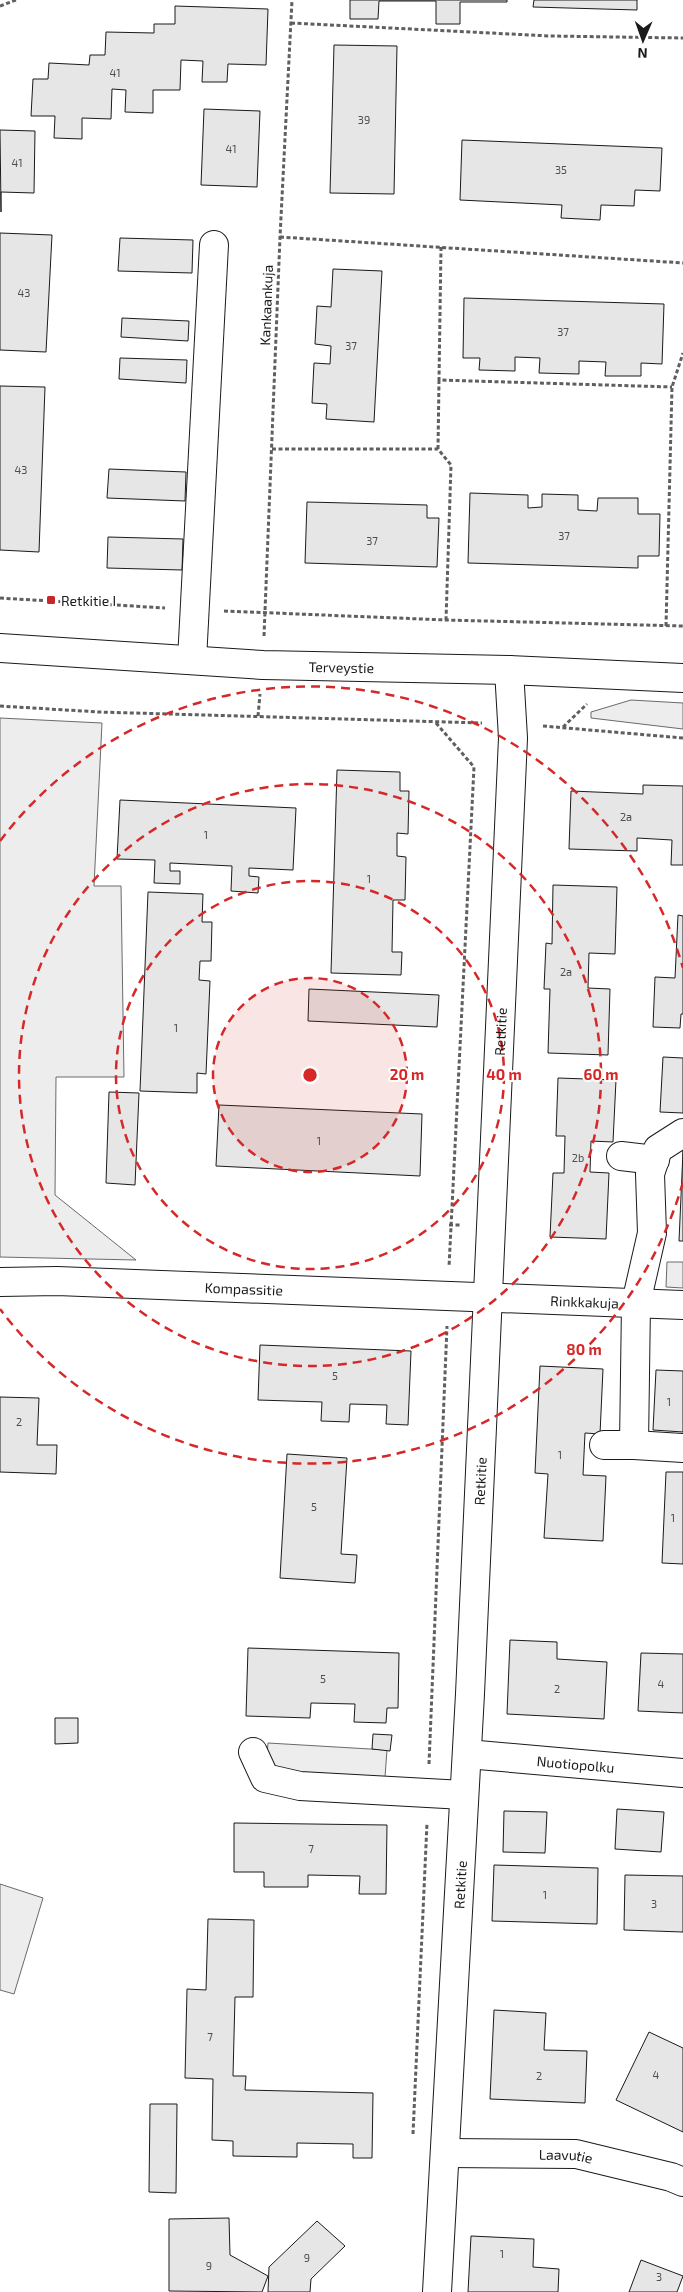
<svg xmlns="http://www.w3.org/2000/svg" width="683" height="2292" viewBox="0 0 683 2292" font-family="'Exo 2',sans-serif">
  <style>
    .built { fill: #ededed; stroke: #6a6a6a }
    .building { fill: #e6e6e6; stroke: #1a1a1a }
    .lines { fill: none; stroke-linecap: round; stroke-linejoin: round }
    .minor-casing { stroke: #1a1a1a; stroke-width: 30 }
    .major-casing { stroke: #1a1a1a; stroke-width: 30 }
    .path { stroke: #5f5f5f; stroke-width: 3; stroke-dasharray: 4 2.5; stroke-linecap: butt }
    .minor { stroke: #fff; stroke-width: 28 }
    .major { stroke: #fff; stroke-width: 28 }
    .ring { fill: none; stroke: #d62828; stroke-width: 2.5; stroke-dasharray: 9 6 }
    .poi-dot { fill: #c62828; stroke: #fff; stroke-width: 2 }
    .labels { text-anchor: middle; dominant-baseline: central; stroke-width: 4; stroke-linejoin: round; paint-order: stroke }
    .number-label { font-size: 11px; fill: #4d4d4d }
    .street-label { font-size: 14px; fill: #1a1a1a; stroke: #fff }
    .poi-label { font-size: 14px; fill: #1a1a1a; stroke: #fff; text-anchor: start }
    .centre { fill: #d62828; stroke: #fff; stroke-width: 2.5 }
    .ring-label { font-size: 15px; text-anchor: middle; font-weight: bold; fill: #d62828; stroke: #fff; stroke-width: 4; stroke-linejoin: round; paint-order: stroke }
  </style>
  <rect width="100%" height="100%" fill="#fff"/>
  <path class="built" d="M631,700l52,3v26l-92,-11v-6z
    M0,718l102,5 -8,163h27l3,191h-68l-1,118 81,65 -136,-3z
    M667,1262h16v26l-17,-1z
    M268,1743l119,7 -2,27 -119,-7z
    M0,1884l43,14 -29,96 -14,-4z"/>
  <path class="building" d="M350,0h157v2h-47v22h-24v-23h-57l-1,18h-28z
    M534,0h103v10l-104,-3z
    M175,6l93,3 -2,56 -38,-1 -1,18h-25l1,-21 -22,-1 -1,30h-27v23l-28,-1 1,-22 -14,-1 -1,30 -29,-1v21l-28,-1 1,-22h-24l2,-37h15l1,-16 40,2 1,-10h15l1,-23 48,1v-9h21z
    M334,45l63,1 -3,148 -64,-1z
    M204,109l56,2 -3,76 -56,-2z
    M0,130l35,1 -1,62 -33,-1v20z
    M462,140l200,8 -2,43 -25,-1 -1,16 -33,-1 -1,15 -39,-2 1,-13 -102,-5z
    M0,233l52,2 -6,117 -46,-2z
    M120,238l73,2 -1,33 -74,-2z
    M333,269l49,2 -8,151 -48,-3 1,-15 -15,-1 2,-40 16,1 1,-18 -16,-2 2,-38 14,1z
    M464,298l200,6 -2,60 -21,-1v13h-36l1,-14 -27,-1v13l-40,-1 1,-15 -25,-1v14l-36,-1 1,-12h-17z
    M122,318l67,3 -1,20 -67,-4z
    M120,358l67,2 -1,23 -67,-4z
    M0,386l45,1 -6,165 -39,-2z
    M109,469l77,3 -1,29 -78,-3z
    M470,493l58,2v13l14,-1v-13l36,1v15l19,1 1,-13h40v16h22l-1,42h-21v12l-170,-5z
    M307,502l120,3v13h12l-2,49 -132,-4z
    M108,537l75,2 -1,31 -75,-2z
    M337,770l63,2v19h9l-1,43 -11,-1v23l9,1 -1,43h-12l-1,52h10l-1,23 -70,-2z
    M643,785l40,1v79h-12l1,-25 -35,-2v13l-68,-2 2,-58 72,3z
    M120,800l176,8 -3,62 -44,-2v8l10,1 -1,16 -27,-2 1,-25 -62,-3v8h10v13l-26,-1 1,-23 -38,-1z
    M553,885l64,2 -2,67 -26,-1 -1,35 22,1 -2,66 -60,-2 2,-64h-6l2,-46 6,1z
    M148,892l55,2 -1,28h10l-1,39h-11l-1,19 11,1 -4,93 -9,-1v20l-57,-2z
    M678,915l5,1v98h-2l-1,14 -27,-1 2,-50 20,1z
    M309,989l130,6 -2,32 -129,-6z
    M663,1057l20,1v55l-23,-1z
    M558,1078l58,2 -3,62 -22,-1 -1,31 19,1 -3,66 -56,-2 3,-64h11l1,-37h-9z
    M109,1092l30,1 -4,92 -29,-2z
    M219,1105l203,9 -2,62 -204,-10z
    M683,1151v90h-4z
    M260,1345l151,6 -3,74 -22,-1 1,-19 -37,-1 -1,18 -28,-1 1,-19 -64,-2z
    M540,1366l63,3 -3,65 -15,-1 -2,42 23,1 -3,65 -59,-3 4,-64 -13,-1z
    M656,1370l27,1v61l-30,-2z
    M0,1397l39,1 -2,47h20l-1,29 -56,-2z
    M287,1454l60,4 -6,96 16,1 -2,28 -75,-5z
    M666,1472h17v92l-21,-1z
    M510,1640l47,2v17l50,3 -3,57 -97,-5z
    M248,1648l151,5 -1,55h-11l-1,15 -32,-1 1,-18 -44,-1 -1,15 -64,-2z
    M641,1653l42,1v59l-45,-2z
    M55,1718h23v25l-23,1z
    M373,1734l19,1 -2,16 -18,-2z
    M617,1809l47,3 -3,40 -46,-3z
    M504,1811l43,1 -2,41 -42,-1z
    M234,1823l153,2 -1,69h-27l1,-18 -52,-1v12h-44v-15h-30z
    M494,1865l104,3 -1,56 -105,-3z
    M625,1875l58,1v56l-59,-2z
    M208,1919l46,1 -1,77h-18l-2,79h13l-1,14 128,3 -1,65h-19v-14l-56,-1v14l-64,-1v-15l-21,-1 1,-61 -28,-1 2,-89 19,1z
    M494,2010l52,3 -2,37 43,1 -2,52 -95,-4z
    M649,2032l34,16v84l-67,-32z
    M150,2104h27l-1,89 -27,-1z
    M229,2218l1,37 38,21 -6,16 -93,-1v-72z
    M317,2221l28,25 -34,33 -1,13h-42l1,-25z
    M471,2236l63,3 -1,28 26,2 -1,23h-90z
    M641,2260l42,16 -6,16h-48z"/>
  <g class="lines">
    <defs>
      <g id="minor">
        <path d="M192,660l22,-415"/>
        <path d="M621,1156l34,4"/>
        <path id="s1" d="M0,1282l57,-1 626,24"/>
        <path d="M604,1445h30l2,-142 16,-70 -2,-59 8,-25 25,-16"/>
        <path d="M634,1445l49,3"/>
        <path d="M253,1752l12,26 35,8 164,9"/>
        <path id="s2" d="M467,1754l216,19"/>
        <path id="s3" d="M445,2153l131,1 95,23 12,5"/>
        <path id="s4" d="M437,2292l33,-598 43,-956 -4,-68"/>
      </g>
      <g id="major">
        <path id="s5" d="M0,648l263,17 246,5 174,8"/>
      </g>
    </defs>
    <use href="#minor" class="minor-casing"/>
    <use href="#major" class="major-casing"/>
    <path class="path" d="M0,6l16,-6
      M291,23l259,13 133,2
      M280,237l403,26
      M441,247l-2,133 233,7
      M272,449h166l13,16 -5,155
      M438,449l1,-69
      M0,598l165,10
      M224,611l222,9 237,6
      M666,626l6,-239 11,-34
      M264,636l16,-399 12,-237
      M0,706l99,6 383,11
      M258,716l2,-22
      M436,723l38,44 -25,500
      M543,726l140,12
      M563,727l24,-23
      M449,1225h12
      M429,1764l18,-438
      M413,2134l14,-311"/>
    <use href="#minor" class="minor"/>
    <use href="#major" class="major"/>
  </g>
  <circle cx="310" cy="1075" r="97" fill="#d62828" fill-opacity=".12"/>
  <g class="ring">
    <circle cx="310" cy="1075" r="97"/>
    <circle cx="310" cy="1075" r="194"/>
    <circle cx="310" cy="1075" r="291"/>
    <path d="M683 1182A388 388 0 0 1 0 1309M0 841A388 388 0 0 1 683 968"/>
  </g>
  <rect class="poi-dot" x="46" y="595" width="10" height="10" rx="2.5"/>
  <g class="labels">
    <g class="number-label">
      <text x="115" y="72">41</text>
      <text x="364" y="119">39</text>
      <text x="231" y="148">41</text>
      <text x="17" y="162">41</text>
      <text x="561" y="169">35</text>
      <text x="24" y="292">43</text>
      <text x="563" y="331">37</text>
      <text x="351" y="345">37</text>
      <text x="21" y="469">43</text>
      <text x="564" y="535">37</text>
      <text x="372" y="540">37</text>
      <text x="626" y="816">2a</text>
      <text x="206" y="834">1</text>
      <text x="369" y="878">1</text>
      <text x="566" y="971">2a</text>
      <text x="176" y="1027">1</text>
      <text x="319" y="1140">1</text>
      <text x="578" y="1157">2b</text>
      <text x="335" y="1375">5</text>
      <text x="669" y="1401">1</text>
      <text x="19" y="1421">2</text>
      <text x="560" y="1454">1</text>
      <text x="314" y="1506">5</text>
      <text x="673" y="1517">1</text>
      <text x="323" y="1678">5</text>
      <text x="661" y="1683">4</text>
      <text x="557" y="1688">2</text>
      <text x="311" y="1848">7</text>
      <text x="545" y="1894">1</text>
      <text x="654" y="1903">3</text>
      <text x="210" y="2036">7</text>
      <text x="656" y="2074">4</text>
      <text x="539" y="2075">2</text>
      <text x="502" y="2253">1</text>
      <text x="307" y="2257">9</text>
      <text x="209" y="2265">9</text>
      <text x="659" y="2276">3</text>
    </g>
    <g class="street-label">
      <text transform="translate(266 305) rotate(-88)">Kankaankuja</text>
      <text stroke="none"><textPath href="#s5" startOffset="342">Terveystie</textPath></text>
      <text stroke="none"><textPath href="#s4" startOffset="1262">Retkitie</textPath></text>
      <text stroke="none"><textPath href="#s1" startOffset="244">Kompassitie</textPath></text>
      <text stroke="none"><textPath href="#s1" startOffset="585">Rinkkakuja</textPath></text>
      <text stroke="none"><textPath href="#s4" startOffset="812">Retkitie</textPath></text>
      <text stroke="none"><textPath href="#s2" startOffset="109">Nuotiopolku</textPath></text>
      <text stroke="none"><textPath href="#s4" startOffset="408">Retkitie</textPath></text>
      <text stroke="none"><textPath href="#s3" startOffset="121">Laavutie</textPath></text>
    </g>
    <g class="poi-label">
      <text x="61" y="600">Retkitie I</text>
    </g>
  </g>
  <circle cx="310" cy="1075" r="8" class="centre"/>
  <g class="ring-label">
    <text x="407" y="1080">20 m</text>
    <text x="504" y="1080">40 m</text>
    <text x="601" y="1080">60 m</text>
    <text x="584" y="1355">80 m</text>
  </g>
  <g transform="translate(643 40) rotate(182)" stroke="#ffffff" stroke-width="4" paint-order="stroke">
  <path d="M0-4L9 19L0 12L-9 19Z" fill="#1a1a1a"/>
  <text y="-8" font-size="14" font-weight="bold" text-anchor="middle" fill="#1a1a1a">N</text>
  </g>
</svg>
